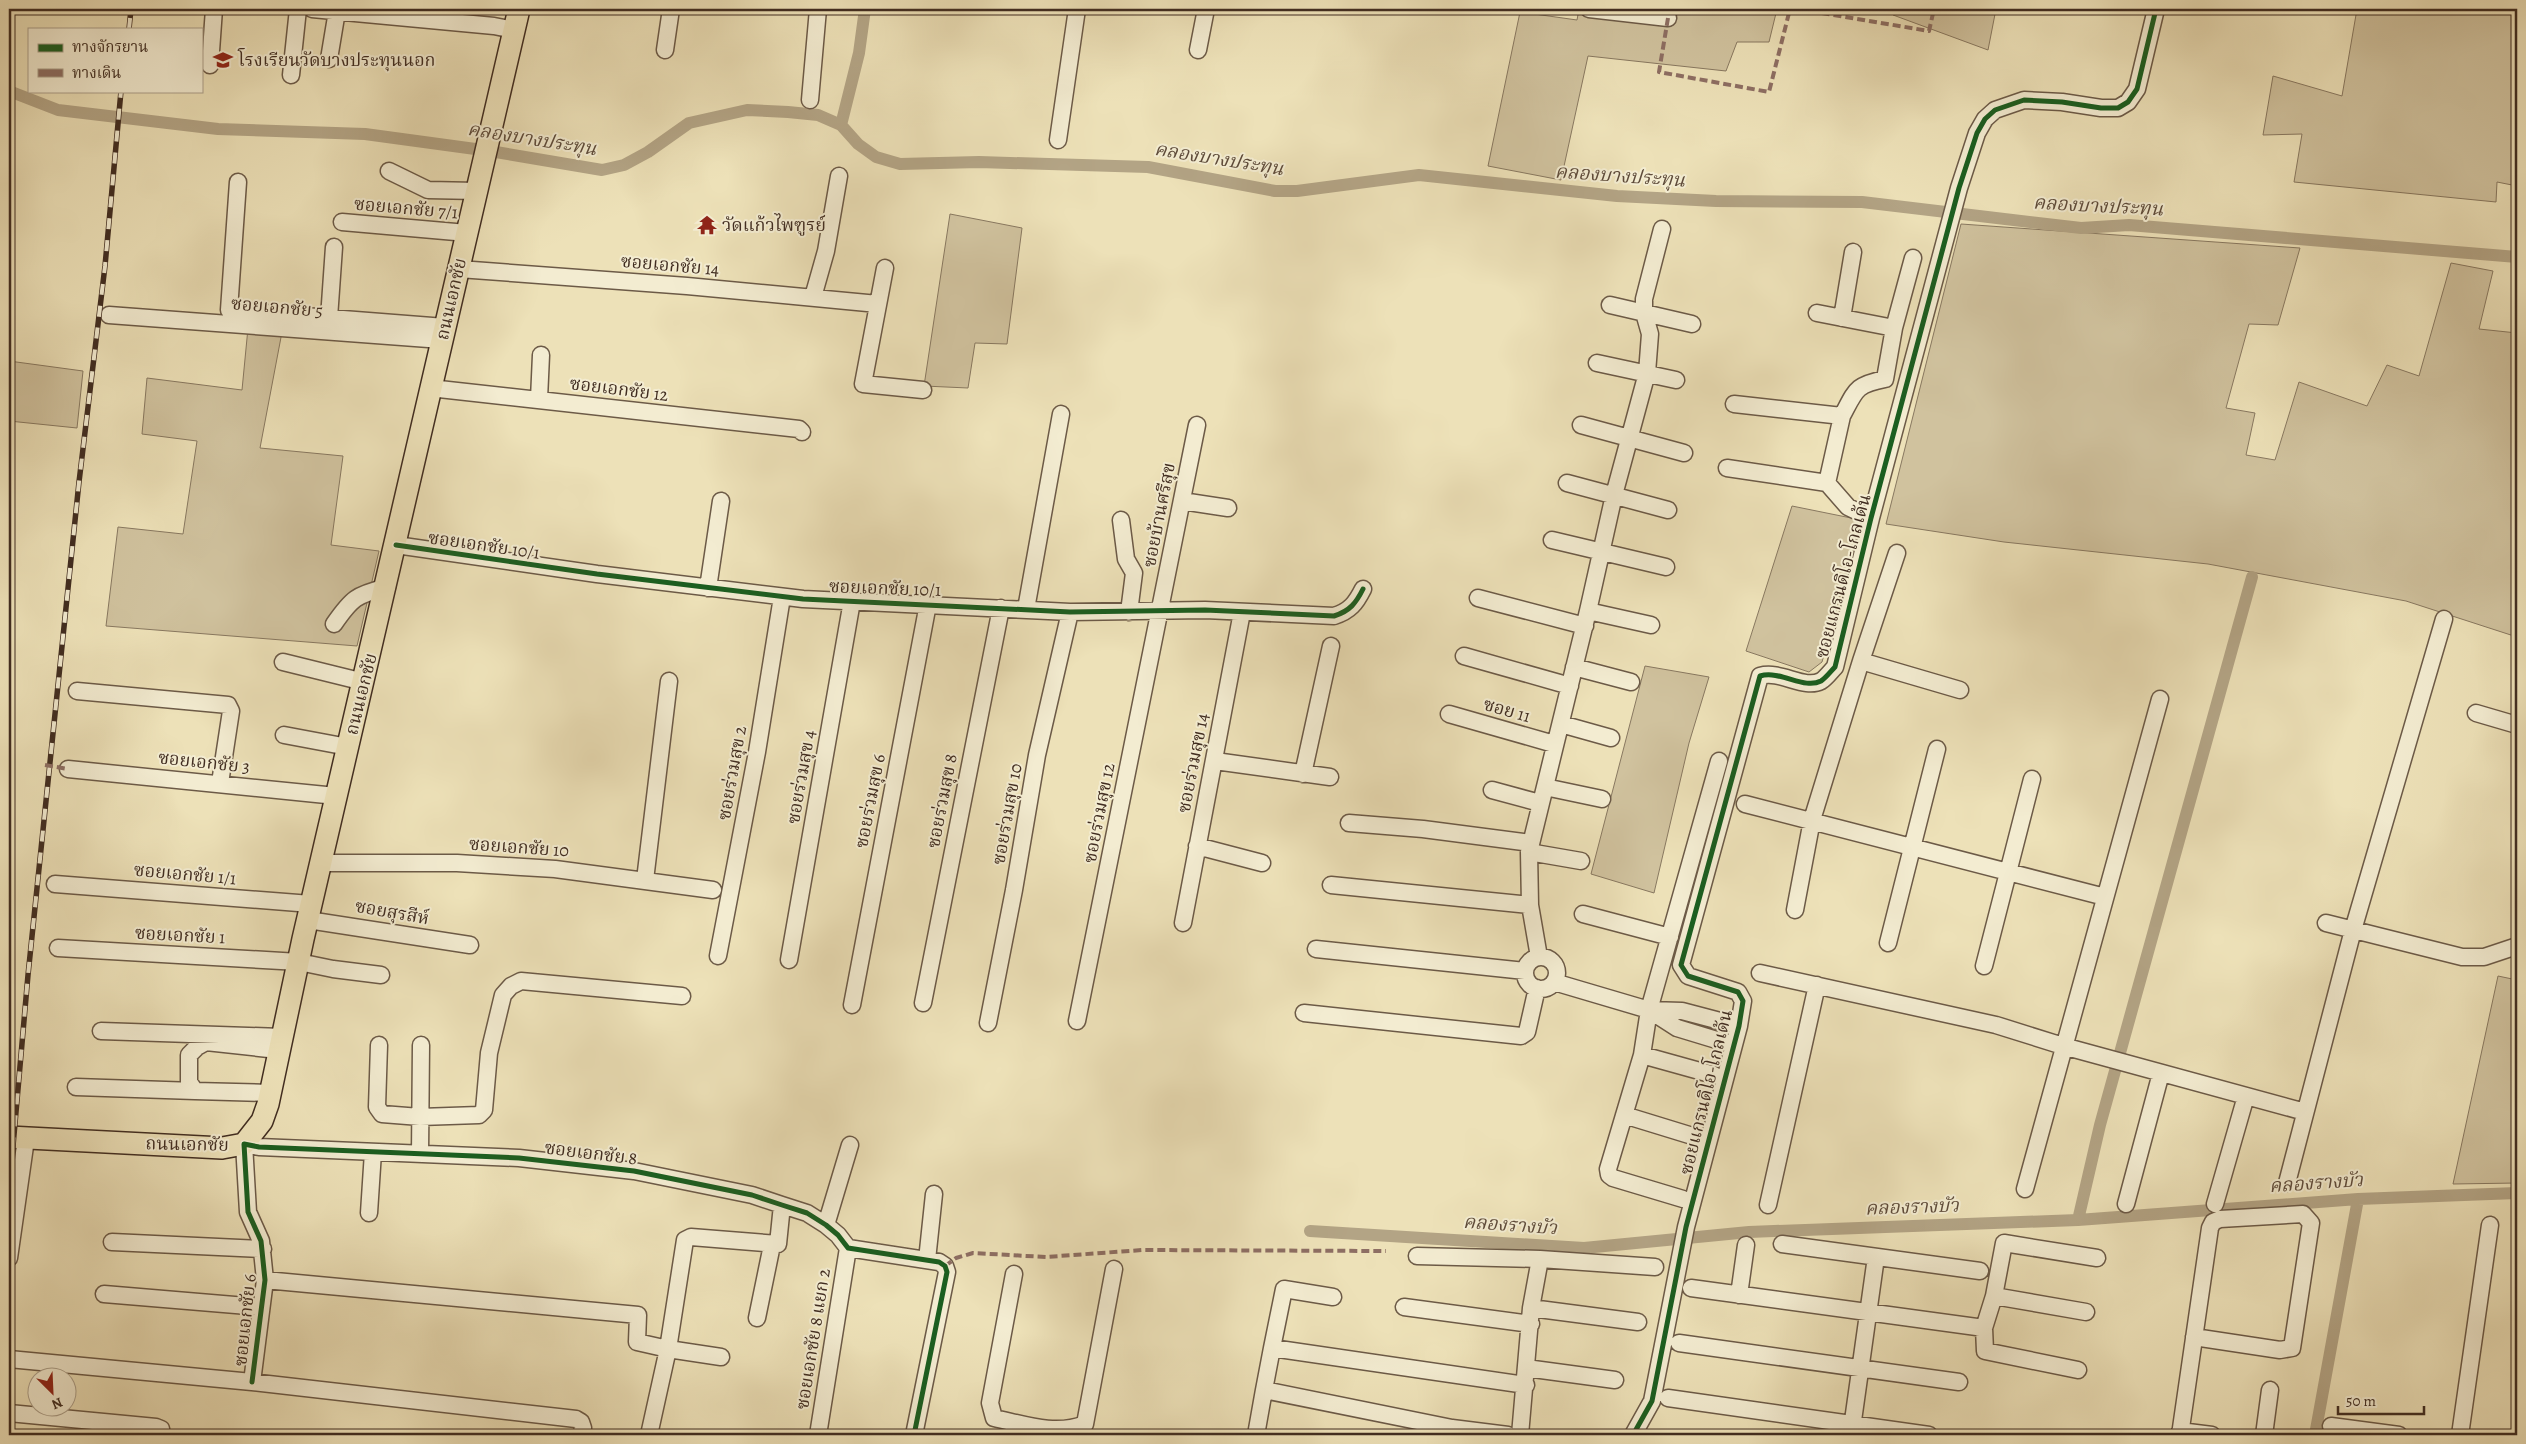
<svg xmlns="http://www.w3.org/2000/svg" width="2526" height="1444" viewBox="0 0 2526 1444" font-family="Alegreya,'Noto Serif Thai',serif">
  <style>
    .green { fill: #d0c29e; stroke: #887860 }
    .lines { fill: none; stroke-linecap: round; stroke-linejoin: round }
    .canal { stroke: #b3a485; stroke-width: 12 }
    .minor-casing { stroke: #6c5a47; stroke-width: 19 }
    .major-casing { stroke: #412d21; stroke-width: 24 }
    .minor { stroke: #f3ecd1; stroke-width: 16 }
    .major { stroke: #ede1b8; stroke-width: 21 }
    .rail-casing { stroke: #412d21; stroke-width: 5.5 }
    .rail { stroke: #f3ecd1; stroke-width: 4; stroke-dasharray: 11; stroke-linecap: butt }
    .quiet { stroke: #8d6e63; stroke-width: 4; stroke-dasharray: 8 4; stroke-linecap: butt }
    .cycleway-casing { stroke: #f3ecd1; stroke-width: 8 }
    .cycleway { stroke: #1b5e20; stroke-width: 5 }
    .labels { text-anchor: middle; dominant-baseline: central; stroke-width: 4; stroke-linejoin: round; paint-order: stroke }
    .poi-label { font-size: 18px; fill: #412d21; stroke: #f3ecd1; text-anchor: start }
    .street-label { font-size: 18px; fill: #412d21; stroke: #f3ecd1 }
    .water-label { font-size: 19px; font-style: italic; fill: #5e4b3a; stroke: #f3ecd1 }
  </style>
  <rect width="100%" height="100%" fill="#ede1b8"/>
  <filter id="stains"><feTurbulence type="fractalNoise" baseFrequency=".004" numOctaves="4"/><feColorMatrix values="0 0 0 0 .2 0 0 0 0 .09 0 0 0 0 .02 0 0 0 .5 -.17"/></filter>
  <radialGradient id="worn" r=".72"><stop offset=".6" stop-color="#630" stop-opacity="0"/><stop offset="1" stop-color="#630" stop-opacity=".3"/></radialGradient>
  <path class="green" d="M1579,9h198l-8,33h-32l-11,29 -138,-15 -27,124 -73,-14 32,-154 57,8z
    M1895,9h101l-8,41 -95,-35z
    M2357,9h160v177l-20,-4 -1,20 -202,-20 8,-48 -39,1 10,-59 69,20z
    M950,214l72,14 -15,116 -32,-1 -7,45 -44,-2z
    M1961,224l339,24 -22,77 -29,-1 -23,84 29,5 -9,42 29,5 24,-78 68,24 20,-41 32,11 32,-113 42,8 -14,58 38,4v304l-111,-36 -198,-37 -204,-22 -118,-18z
    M248,328l34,4 -22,116 83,8 -12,89 48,6 -22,95 -251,-20 12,-99 65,7 14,-93 -55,-7 5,-56 95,12z
    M9,361l74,10 -6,57 -68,-7z
    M1792,506l69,14 -39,142 -13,10 -63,-21z
    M1645,666l64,11 -20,66 -35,150 -63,-19z
    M2498,976l19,4v203l-64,1z"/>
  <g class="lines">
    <path class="canal" d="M9,91l49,19 160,19 147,5 125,17 112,19 22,-5 24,-13 41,-29 58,-13 41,2 30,3 23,10 17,19 18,13 24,7 79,-2 169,5 127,24h22l122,-16 198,21 99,5 146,1 219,26 48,-3 388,32
      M841,125l18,-72 6,-44
      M2078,1220l22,-95 152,-548
      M1310,1231l274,17 165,-16 329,-12 280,-21 159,-6
      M2315,1435l43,-236"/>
    <defs>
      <path id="minor" d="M312,9l182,17 20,4
        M1589,9l79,9
        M665,50l6,-41
        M1198,50l8,-41
        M329,59l8,-48
        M210,65l4,-56
        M291,75l7,-66
        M810,100l8,-91
        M1058,140l19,-131
        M389,171l39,19 49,1
        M238,182l-9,128 216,17
        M342,222l125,11
        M885,268l-22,116 60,6
        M459,269l228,17 191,18
        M813,297l13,-46 13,-75
        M1610,305l82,19
        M1817,313l77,15
        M109,315l333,25
        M329,318l5,-71
        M1842,318l11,-66
        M1597,363l79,17
        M430,388l369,41 3,3
        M539,399l2,-44
        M1734,404l108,12 -15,67
        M1842,416c14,-26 13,-31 43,-37l9,-51 19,-70
        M1581,425l103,28
        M1727,468l100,15 21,24 23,11
        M1567,483l101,27
        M1182,501l46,7
        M1121,520l5,39 8,14 -5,39
        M1552,540l114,27
        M396,545l201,29 206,25 267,13 135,-2 129,6c16,-5 22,-13 29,-27
        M708,588l13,-87
        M1478,598l107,28
        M1026,609l35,-195
        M1588,611l63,14
        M334,624c18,-26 22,-29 53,-37
        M1464,656l106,30
        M1861,661l99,29
        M283,662l81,20
        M1574,667l57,15
        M77,691l151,14 3,6 -11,72
        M2476,713l41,12
        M1449,714l105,30
        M1561,724l50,14
        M284,735l64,12
        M1215,761l115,16
        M68,769l268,27
        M1303,774l28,-128
        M1545,787l57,12
        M1492,790l48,13
        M1745,804l360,93
        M1349,823l74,6 108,14
        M1197,846l65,17
        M1529,852l52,9
        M321,863h136l98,6 158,21
        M645,880l24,-199
        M55,884l256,20
        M1331,885l199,20
        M1795,910l17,-90 49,-159 36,-108
        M1583,914l87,23
        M308,920l162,25
        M1183,923l59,-311
        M2326,923l136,34h22l33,-11
        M1888,943l49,-194
        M58,948l241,14 34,7 48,6
        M1316,949l209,22
        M718,956l39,-204 25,-155
        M1539,957l-9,-52 -1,-53 59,-241 26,-116 33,-122 3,-39 -6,-21v-14l18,-70
        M1525 973a16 16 0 1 1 32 0a16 16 0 1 1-32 0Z
        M789,960l63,-359
        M1984,966l48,-187
        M1760,973l236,52 67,21 242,66
        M1554,982l95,28 33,1 57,15
        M923,1003l78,-395
        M852,1005l76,-401
        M1649,1010l28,18 56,17
        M1304,1013l217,23 6,-4 10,-44
        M1077,1021l120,-596
        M988,1023l26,-133 23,-135 33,-143
        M101,1031l181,6
        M379,1045l-2,62 5,7 38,3 59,-2 5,-5 5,-57 14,-58 8,-9 10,-5 161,15
        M1642,1055l72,20
        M76,1087l119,4
        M270,1093l-75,-2 -6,-9v-27l8,-8 9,-5 72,8
        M1624,1115l75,23
        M420,1154l1,-109
        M2287,1183l66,-253 91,-311
        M2025,1189l135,-490
        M1683,1199l-70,-21 -4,-3 -1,-6 34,-114 7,-45 70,-249
        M2126,1204l35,-131
        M2215,1204l31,-108
        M1768,1205l49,-220
        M369,1213l4,-61
        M826,1225l24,-80
        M112,1242l151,7
        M1782,1244l198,27
        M1417,1256l123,3
        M9,1258l17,-119
        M927,1260l7,-66
        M1014,1274l-24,129 4,15c29,6 61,18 91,6l29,-155
        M265,1280l373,35 -1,27 31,7 -19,86
        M1691,1288l293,40
        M104,1294l156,13
        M1739,1295l7,-50
        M1994,1296l92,16
        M1404,1307l127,17
        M1531,1308l9,-49 115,8
        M757,1318l15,-73
        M1679,1343l280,39
        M1272,1348l12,-59 49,8
        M721,1357l-53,-8 17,-109 6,-3 87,7 4,-39
        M9,1359l243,23 324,37 5,3 2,6 -2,7
        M1526,1368l89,12
        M2078,1370l-93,-19 -1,-23 10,-32 10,-53 93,15
        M252,1382l13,-102 -4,-39 -13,-29 -4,-68 15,3 260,11 115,13 118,24 30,10 25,8 19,12 12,10 10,13 91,14 6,4 2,6 -33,163
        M1668,1398l261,37
        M9,1413l147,14 5,2 1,6
        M2331,1426l68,9
        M2180,1431l32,4
        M818,1435l30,-187
        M1256,1435l8,-45
        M1508,1435l-56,-7 -188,-38 8,-42 254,37
        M1520,1435l11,-127 107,14
        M1633,1435l19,-34 34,-174 53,-201 4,-25 -5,-9 -50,-16 -7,-11 79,-289c21,-6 44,14 61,5 5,-3 10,-10 14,-14l36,-149 88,-330 18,-55 8,-14 10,-9 29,-10 38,2 39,6h17l10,-6 9,-13 19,-80
        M1851,1435l25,-178
        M2180,1435l30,-207 3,-6 7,-3 83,-5 8,9 -19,125 -12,2 -86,-13
        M2264,1435l6,-45
        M2460,1435l30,-210"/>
      <path id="major" d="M9,1137l213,11 22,-4 18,-23 6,-17 35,-165 216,-930"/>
    </defs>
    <use href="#minor" class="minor-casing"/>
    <use href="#major" class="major-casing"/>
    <use href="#minor" class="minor"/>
    <use href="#major" class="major"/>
    <defs>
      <path id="rail" d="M129,29l2,-20
        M9,1192l19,-217 51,-493 26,-216 16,-175"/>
    </defs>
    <use href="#rail" class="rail-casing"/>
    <use href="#rail" class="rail"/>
    <path class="quiet" d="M1798,9l131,22 5,-22
      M1668,18l-9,54 110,20 21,-83
      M45,765l23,4
      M945,1266l11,-8 17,-5 73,4 96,-7 244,1"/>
    <defs>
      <path id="cycleway" d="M396,545l201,29 206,25 267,13 135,-2 129,6c16,-5 22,-13 29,-27
        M252,1382l13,-102 -4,-39 -13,-29 -4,-68 15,3 260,11 115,13 118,24 30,10 25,8 19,12 12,10 10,13 91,14 6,4 2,6 -33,163
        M1633,1435l19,-34 34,-174 53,-201 4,-25 -5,-9 -50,-16 -7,-11 79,-289c21,-6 44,14 61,5 5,-3 10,-10 14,-14l36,-149 88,-330 18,-55 8,-14 10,-9 29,-10 38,2 39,6h17l10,-6 9,-13 19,-80"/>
    </defs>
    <use href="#cycleway" class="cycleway-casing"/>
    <use href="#cycleway" class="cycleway"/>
  </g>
  <defs>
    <symbol id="school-bare" viewBox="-9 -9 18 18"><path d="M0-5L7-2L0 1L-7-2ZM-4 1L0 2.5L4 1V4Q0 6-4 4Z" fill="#8f2418" stroke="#f3ecd1" stroke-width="2.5" paint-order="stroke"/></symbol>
    <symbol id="temple-bare" viewBox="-9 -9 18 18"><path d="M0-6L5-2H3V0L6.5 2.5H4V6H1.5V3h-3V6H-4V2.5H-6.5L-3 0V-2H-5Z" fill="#8f2418" stroke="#f3ecd1" stroke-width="2.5" paint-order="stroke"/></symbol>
  </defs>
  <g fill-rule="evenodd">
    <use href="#school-bare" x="209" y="46" width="28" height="28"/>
    <use href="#temple-bare" x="693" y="211" width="28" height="28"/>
  </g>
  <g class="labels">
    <g class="poi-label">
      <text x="238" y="60">โรงเรียนวัดบางประทุนนอก</text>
      <text x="722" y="225">วัดแก้วไพฑูรย์</text>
    </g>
    <g class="street-label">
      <text transform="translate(406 208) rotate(5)">ซอยเอกชัย 7/1</text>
      <text transform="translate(670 265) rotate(5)">ซอยเอกชัย 14</text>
      <text transform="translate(451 299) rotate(-77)">ถนนเอกชัย</text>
      <text transform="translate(277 307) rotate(5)">ซอยเอกชัย 5</text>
      <text transform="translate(619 389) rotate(7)">ซอยเอกชัย 12</text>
      <text transform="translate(1159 515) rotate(-79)">ซอยบ้านศรีสุข</text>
      <text transform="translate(484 545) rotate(8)">ซอยเอกชัย 10/1</text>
      <text transform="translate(1843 576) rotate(-75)">ซอยแกรนดิโอ-โกลเด้น</text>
      <text transform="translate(885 588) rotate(2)">ซอยเอกชัย 10/1</text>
      <text transform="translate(361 694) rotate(-76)">ถนนเอกชัย</text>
      <text transform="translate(1507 710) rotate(16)">ซอย 11</text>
      <text transform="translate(204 762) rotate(6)">ซอยเอกชัย 3</text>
      <text transform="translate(1193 763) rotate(-79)">ซอยร่วมสุข 14</text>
      <text transform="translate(732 773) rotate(-80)">ซอยร่วมสุข 2</text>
      <text transform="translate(801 777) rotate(-80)">ซอยร่วมสุข 4</text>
      <text transform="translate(870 801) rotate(-79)">ซอยร่วมสุข 6</text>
      <text transform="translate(942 801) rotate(-79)">ซอยร่วมสุข 8</text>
      <text transform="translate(1099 813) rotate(-79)">ซอยร่วมสุข 12</text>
      <text transform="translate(1007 814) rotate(-80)">ซอยร่วมสุข 10</text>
      <text transform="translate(519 847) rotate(4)">ซอยเอกชัย 10</text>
      <text transform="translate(185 874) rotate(5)">ซอยเอกชัย 1/1</text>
      <text transform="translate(392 912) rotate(10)">ซอยสุรสีห์</text>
      <text transform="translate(180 935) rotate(3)">ซอยเอกชัย 1</text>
      <text transform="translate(1706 1092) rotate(-76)">ซอยแกรนดิโอ-โกลเด้น</text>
      <text transform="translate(187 1144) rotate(1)">ถนนเอกชัย</text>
      <text transform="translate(591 1153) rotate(7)">ซอยเอกชัย 8</text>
      <text transform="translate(245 1320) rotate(-84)">ซอยเอกชัย 6</text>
      <text transform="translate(813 1339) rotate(-81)">ซอยเอกชัย 8 แยก 2</text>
    </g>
    <g class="water-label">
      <text transform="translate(532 139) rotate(9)">คลองบางประทุน</text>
      <text transform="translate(1219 159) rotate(9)">คลองบางประทุน</text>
      <text transform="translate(1620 176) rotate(4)">คลองบางประทุน</text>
      <text transform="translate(2098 206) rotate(3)">คลองบางประทุน</text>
      <text transform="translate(2316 1183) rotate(-4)">คลองรางบัว</text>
      <text transform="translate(1912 1207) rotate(-2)">คลองรางบัว</text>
      <text transform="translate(1510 1225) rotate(4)">คลองรางบัว</text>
    </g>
  </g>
  <rect width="2526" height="1444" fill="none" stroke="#ede1b8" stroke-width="30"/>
  <rect x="10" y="10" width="2506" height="1424" fill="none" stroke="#412d21" stroke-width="2.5"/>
  <rect x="15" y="15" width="2496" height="1414" fill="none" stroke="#412d21"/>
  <rect x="28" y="28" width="175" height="65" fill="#f3ecd1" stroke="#aca08b"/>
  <rect x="38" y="44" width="25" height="8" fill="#1b5e20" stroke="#aca08b"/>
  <text x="72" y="52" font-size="15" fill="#412d21">ทางจักรยาน</text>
  <rect x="38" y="69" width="25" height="8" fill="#8d6e63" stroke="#aca08b"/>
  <text x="72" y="78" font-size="15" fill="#412d21">ทางเดิน</text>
  <g transform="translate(52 1392) rotate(156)"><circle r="24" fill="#f3ecd1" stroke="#aca08b"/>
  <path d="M0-4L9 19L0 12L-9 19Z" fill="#8f2418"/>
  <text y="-8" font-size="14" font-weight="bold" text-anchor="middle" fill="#412d21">N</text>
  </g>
  <path d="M2338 1406v8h86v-8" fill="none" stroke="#412d21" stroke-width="2.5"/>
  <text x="2346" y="1406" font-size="15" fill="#412d21" stroke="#f3ecd1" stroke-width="4" paint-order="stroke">50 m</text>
  <rect width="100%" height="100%" filter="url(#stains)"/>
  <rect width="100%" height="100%" fill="url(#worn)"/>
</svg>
